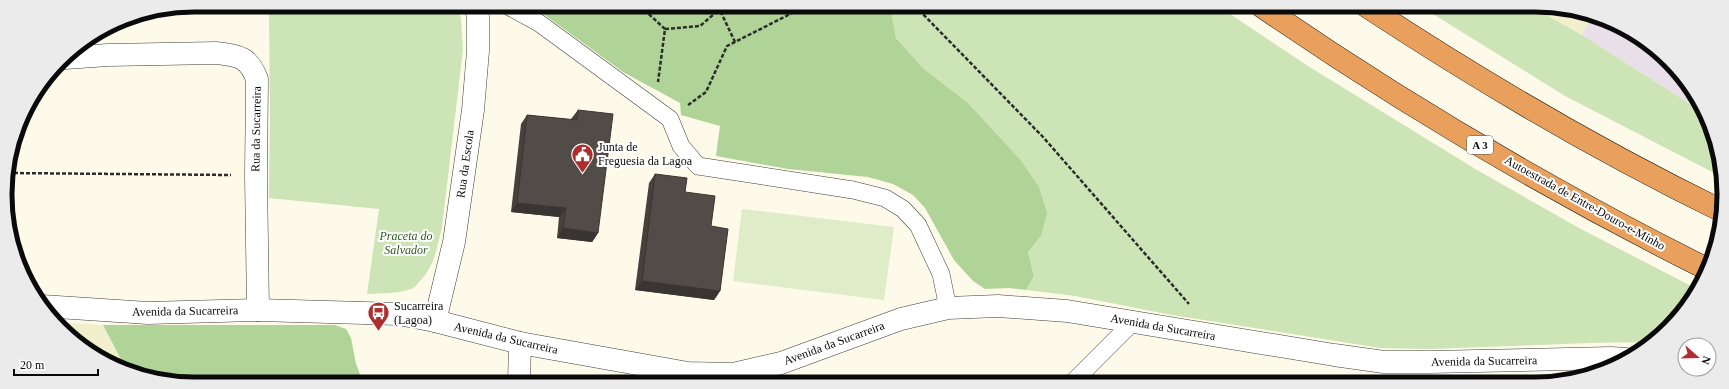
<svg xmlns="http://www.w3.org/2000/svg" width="1729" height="389" viewBox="0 0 1729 389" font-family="Georgia,serif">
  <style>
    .industrial { fill: #e8dfe9 }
    .farmland { fill: #f1efcc }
    .green { fill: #cde4b6 }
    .forest { fill: #b0d497 }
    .pitch { fill: #deecc7 }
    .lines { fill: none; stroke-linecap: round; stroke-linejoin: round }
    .service-casing { stroke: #3d3d3d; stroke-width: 18 }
    .minor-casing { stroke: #3d3d3d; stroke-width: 23 }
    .tertiary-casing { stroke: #3d3d3d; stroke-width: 23 }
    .motorway-casing { stroke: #1b1b1b; stroke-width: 23 }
    .path { stroke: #2c2c2c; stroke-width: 2.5; stroke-dasharray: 4 2; stroke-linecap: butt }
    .service { stroke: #fff; stroke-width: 17 }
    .minor { stroke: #fff; stroke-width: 22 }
    .tertiary { stroke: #fff; stroke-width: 22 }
    .motorway { stroke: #e9a05c; stroke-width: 22 }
    .wall { fill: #47413e }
    .shaded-wall { fill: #393532 }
    .building { fill: #524c48; stroke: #393532 }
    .labels { text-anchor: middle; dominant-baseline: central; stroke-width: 4; stroke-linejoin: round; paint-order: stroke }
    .shield { fill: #fff; stroke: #545454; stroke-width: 1 }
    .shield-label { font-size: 11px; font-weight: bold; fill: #0a0a0a }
    .street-label { font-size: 12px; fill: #0a0a0a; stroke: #fff }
    .poi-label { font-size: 12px; fill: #0a0a0a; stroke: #fff; text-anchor: start }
    .park-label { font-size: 12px; font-style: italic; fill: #2b5c21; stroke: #fff }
    .rim { fill: none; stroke: #0a0a0a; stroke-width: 5 }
  </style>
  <rect width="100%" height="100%" fill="#fdfae9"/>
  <path class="industrial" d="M1596,19l33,12 56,48 16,32 -119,-76 7,-14z"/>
  <path class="farmland" d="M1532,7h27l28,9 2,5 -7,14z
    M57,322l46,3 22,42 -25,-9z"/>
  <path class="green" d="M267,5h191l3,14 2,30 -21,178c-5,21 -8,41 -24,56 -2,3 -4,5 -7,6 -14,5 -30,4 -44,5l12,-85 -110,-11 1,-86 -1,-94z
    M897,6h321l90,60 169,104 102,58 118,61 -29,40 -19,13 -59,1 -160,6 -50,-1 -208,-33 -97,-19 -49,-6 8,-14 -6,-24 13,-16 -22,-78 -51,-55 -45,-35 -27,-30 -4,-22z
    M1420,6l112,1 50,28 119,76 17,35 2,30 -155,-80z"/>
  <path class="forest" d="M531,5l366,1 -5,10 4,22 27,30 45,35 51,55 20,29 8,26 -6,23 -13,16 6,24 -8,14 -17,-2 -24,1 -12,-8 -19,-21 -29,-52 -12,-13 -20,-11 -25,-7 -80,-8 -72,-13 4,-30 -39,-11 -1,-12 -57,-31z
    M103,325h232l11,4 5,9 5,26 7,18h-193l-45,-15z"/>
  <path class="pitch" d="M742,209l152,18 -10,73 -151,-19z"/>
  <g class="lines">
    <defs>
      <path id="service" d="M506,5l33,18 131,96 11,27 17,20 155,24 32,8 18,11 15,16 23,49 7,34
        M1073,382l60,-60"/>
      <path id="minor" d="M65,58l43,-3 108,-2c23,3 32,3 41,26l-1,97 2,134
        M435,321l19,-79 19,-132 5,-59v-34l-3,-12
        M519,382l1,-39"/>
      <path id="tertiary" d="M42,306l106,7 110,-3 141,4 36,7 85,22 168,30 45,1 48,-11 120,-44 47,-11 50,-2 69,5 267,44 50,7h46l181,-4 15,1"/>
      <path id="motorway" d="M1261,6c142,98 292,186 446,263
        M1366,6c114,75 233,145 356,205"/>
    </defs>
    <use href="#service" class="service-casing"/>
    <use href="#minor" class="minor-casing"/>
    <use href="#tertiary" class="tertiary-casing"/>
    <use href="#motorway" class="motorway-casing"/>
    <path class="path" d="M640,6l25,23 -7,53
      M718,6l17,36
      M915,6l128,131 146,167
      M665,29l35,-3 20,-17
      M688,105l18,-13 21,-46 79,-40
      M8,173l223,2"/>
    <use href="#service" class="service"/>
    <use href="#minor" class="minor"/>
    <use href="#tertiary" class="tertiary"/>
    <use href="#motorway" class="motorway"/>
  </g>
  <path class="wall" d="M578,110l20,123 -6,9 -35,-4 2,-21 -48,-5 10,-88 6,-9 44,5v-1z
    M655,174l30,18 35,99 -6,9 -79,-10 14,-107z"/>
  <path class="shaded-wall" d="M517,203l49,5 -7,9 -48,-5z
    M563,228l35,5 -6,9 -35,-4z
    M642,281l78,10 -6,9 -79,-10z"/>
  <path class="building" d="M578,110l35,4 -15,119 -35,-5 3,-20 -49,-5 10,-88 50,5z
    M655,174l32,4 -2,14 30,4 -4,30 17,3 -8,62 -78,-10z"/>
  <defs>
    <symbol id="civic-pin" viewBox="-11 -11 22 30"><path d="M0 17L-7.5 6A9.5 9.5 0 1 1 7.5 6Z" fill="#ae2e30" stroke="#fff"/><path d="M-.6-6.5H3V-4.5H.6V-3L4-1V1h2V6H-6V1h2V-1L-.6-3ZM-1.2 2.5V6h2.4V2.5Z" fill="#fff"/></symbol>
    <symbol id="bus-pin" viewBox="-11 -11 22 30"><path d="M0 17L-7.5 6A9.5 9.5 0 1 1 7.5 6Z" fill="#ae2e30" stroke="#fff"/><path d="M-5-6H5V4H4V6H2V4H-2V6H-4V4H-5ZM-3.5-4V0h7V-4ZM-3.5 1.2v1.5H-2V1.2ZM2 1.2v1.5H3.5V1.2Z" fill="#fff"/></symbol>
  </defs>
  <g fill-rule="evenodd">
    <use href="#civic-pin" x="570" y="142" width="25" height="34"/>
    <use href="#bus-pin" x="366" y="300" width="25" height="34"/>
  </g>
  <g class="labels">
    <rect class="shield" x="1467" y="136" width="26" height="18" rx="3"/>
    <g class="shield-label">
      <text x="1480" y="145">A 3</text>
    </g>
    <g class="street-label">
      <text transform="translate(256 129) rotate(-89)">Rua da Sucarreira</text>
      <text transform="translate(465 164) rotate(-82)">Rua da Escola</text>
      <text transform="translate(1585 203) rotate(29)">Autoestrada de Entre-Douro-e-Minho</text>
      <text transform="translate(185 311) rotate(-1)">Avenida da Sucarreira</text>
      <text transform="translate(1163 327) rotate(10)">Avenida da Sucarreira</text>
      <text transform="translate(506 338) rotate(13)">Avenida da Sucarreira</text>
      <text transform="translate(834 343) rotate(-20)">Avenida da Sucarreira</text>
      <text transform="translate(1484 361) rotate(-1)">Avenida da Sucarreira</text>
    </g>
    <g class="poi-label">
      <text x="598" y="147">Junta de<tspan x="598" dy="14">Freguesia da Lagoa</tspan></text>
      <text x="394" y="306">Sucarreira<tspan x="394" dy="14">(Lagoa)</tspan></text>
    </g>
    <g class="park-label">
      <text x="406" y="236">Praceta do<tspan x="406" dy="14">Salvador</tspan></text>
    </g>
  </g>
  <path d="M0 0H1729V389H0ZM194 12H1535A182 182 0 0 1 1717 194V195A182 182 0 0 1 1535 377H194A182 182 0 0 1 12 195V194A182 182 0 0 1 194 12Z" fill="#ebebeb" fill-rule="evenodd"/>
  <path class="rim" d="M194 12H1535A182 182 0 0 1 1717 194V195A182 182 0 0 1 1535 377H194A182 182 0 0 1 12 195V194A182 182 0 0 1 194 12Z"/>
  <g transform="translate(1697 357) rotate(110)"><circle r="19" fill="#ffffff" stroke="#9d9d9d"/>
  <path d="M0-3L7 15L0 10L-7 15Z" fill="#ae2e30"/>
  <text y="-6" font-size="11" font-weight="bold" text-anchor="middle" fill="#0a0a0a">N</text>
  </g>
  <path d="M14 369v6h84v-6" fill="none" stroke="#0a0a0a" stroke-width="2"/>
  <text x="20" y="369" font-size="12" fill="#0a0a0a" stroke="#ffffff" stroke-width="3" paint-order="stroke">20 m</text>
</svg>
